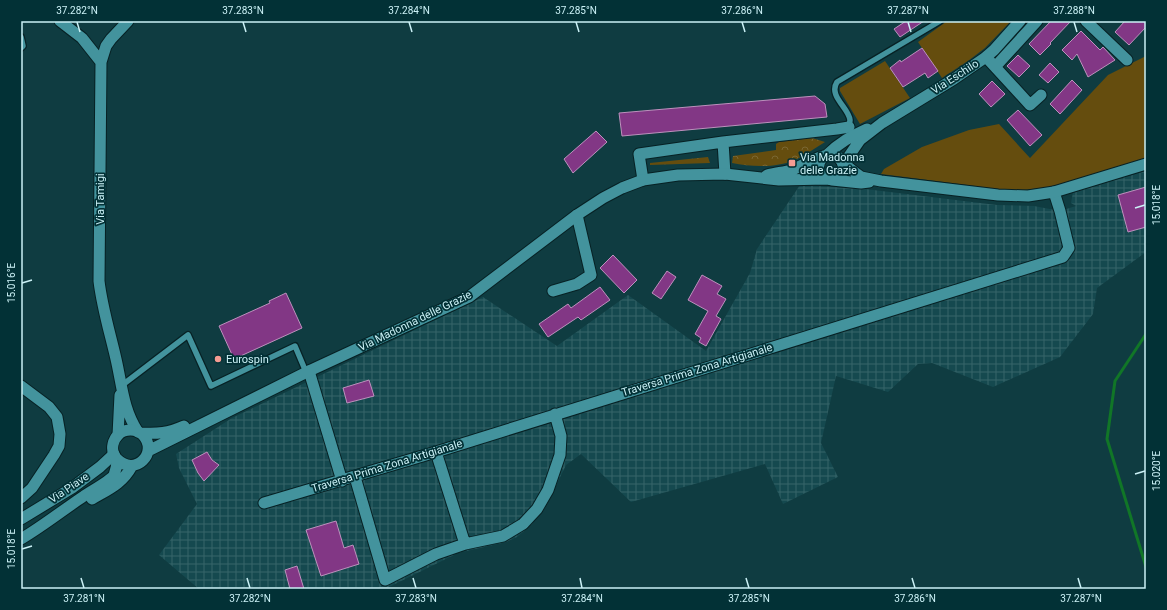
<svg xmlns="http://www.w3.org/2000/svg" width="1167" height="610" viewBox="0 0 1167 610" font-family="Roboto,sans-serif">
  <style>
    .industrial { fill: url(#industrial-grid) }
    .green { fill: #654d0e }
    .park { fill: url(#park-crowns) }
    .lines { fill: none; stroke-linecap: round; stroke-linejoin: round }
    .stream { stroke: #117627; stroke-width: 3 }
    .building { fill: #823785; stroke: #bd91bd }
    .service-casing { stroke: #072124; stroke-width: 8 }
    .minor-casing { stroke: #072124; stroke-width: 13 }
    .tertiary-casing { stroke: #072124; stroke-width: 13 }
    .secondary-casing { stroke: #072124; stroke-width: 13 }
    .service { stroke: #43939d; stroke-width: 5.5 }
    .minor { stroke: #43939d; stroke-width: 11 }
    .tertiary { stroke: #43939d; stroke-width: 11 }
    .secondary { stroke: #43939d; stroke-width: 11 }
    .ticks { fill: none; stroke: #cbf1f6; stroke-width: 1.5 }
    .poi-dot { fill: #f59c93; stroke: #023136; stroke-width: 1.5 }
    .labels { text-anchor: middle; dominant-baseline: central; stroke-width: 3.5; stroke-linejoin: round; paint-order: stroke }
    .street-label { font-size: 11px; fill: #cbf1f6; stroke: #023136 }
    .poi-label { font-size: 11px; fill: #cbf1f6; stroke: #023136; text-anchor: start }
    .neatline { fill: none; stroke: #cbf1f6; stroke-width: 1.5 }
    .ticks-label { font-size: 10px; text-anchor: middle; fill: #cbf1f6 }
  </style>
  <defs>
    <pattern id="industrial-grid" width="8" height="8" patternUnits="userSpaceOnUse"><rect width="8" height="8" fill="#15494f"/><path d="M0 4h8M4 0v8" fill="none" stroke="#366469"/></pattern>
    <pattern id="park-crowns" width="20" height="18" patternUnits="userSpaceOnUse"><rect width="20" height="18" fill="#654d0e"/><path d="M2 6a3 3 0 1 1 6 0M12 15a3 3 0 1 1 6 0" fill="none" stroke="#7a6732"/></pattern>
  </defs>
  <rect width="100%" height="100%" fill="#0f3c41"/>
  <path class="industrial" d="M1146,171v81l-49,36 -4,26 -33,43 -67,30 -61,-24 -14,1 -30,28 -52,-16 -15,67 17,34 -55,27 -18,-40 -134,38 -50,-48 -15,11 -22,45 -13,15 -14,12 -11,5 -48,11 -73,36h-186l-40,-34 38,-51 -18,-36 -3,-14 56,-36 251,-121 74,49 71,-51 78,56 44,-78 7,-24 43,-64 65,4 132,16 37,1 26,5 16,-5 -5,-3 2,-11z"/>
  <path class="green" d="M947,21h64l-26,27 -17,13 -26,17 -24,-36z
    M1146,56v103l-95,28 -37,4 -133,-17 3,-5 38,-22 47,-17 30,-6 31,34 78,-83z
    M885,61l25,37 -50,26 -20,-33v-3z"/>
  <path class="park" d="M812,138l13,4c-10,6 -20,13 -30,18 -19,8 -43,7 -63,3l1,-7 43,-6v-6l3,-2z
    M708,157l2,6 -60,2v-2z"/>
  <g class="lines">
    <path class="stream" d="M1146,334l-31,47 -8,58 39,128"/>
  </g>
  <path class="building" d="M906,21h18l-24,16 -6,-8z
    M1051,21h20l-21,22 1,1 -11,11 -11,-11z
    M1125,21h21v6l-17,18 -14,-13z
    M1081,31l19,19 3,-3 12,13 -27,17 -11,-23 -5,6 -10,-10z
    M922,48l16,23 -10,7 -3,-5 -22,14 -13,-19 10,-8 1,2z
    M1018,55l12,11 -11,11 -12,-11z
    M1050,63l9,9 -11,11 -9,-8z
    M1072,80l10,10 -22,24 -10,-10z
    M992,81l13,13 -14,13 -12,-13z
    M815,96l10,8 2,13 -205,19 -3,-23z
    M1018,110l24,25 -12,11 -23,-26z
    M596,131l11,11 -34,31 -9,-14z
    M1146,187v40l-18,5 -10,-37z
    M613,255l24,25 -13,13 -24,-25z
    M667,271l9,6 -15,22 -9,-6z
    M702,275l20,11 -5,8 9,5 -10,17 5,3 -15,27 -7,-4 2,-4 -6,-4 13,-23 -20,-11z
    M600,287l10,13 -29,20 -3,-3 -30,20 -9,-13 29,-20 3,4z
    M286,293l16,35 -68,31 -15,-33 51,-23 -1,-2z
    M369,380l5,16 -27,7 -4,-15z
    M207,452l5,8 7,5 -15,16 -6,-8 -6,-13z
    M336,521l8,27 9,-3 6,19 -38,12 -15,-46z
    M297,566l7,23h-14l-5,-19z"/>
  <g class="lines">
    <defs>
      <path id="service" d="M21,37l2,9 -2,2
        M849,127c0,-3 1,-5 1,-7 -1,-12 -22,-24 -13,-38l103,-61
        M121,384l4,-1 63,-48 23,51 84,-40 11,26"/>
      <path id="minor" d="M60,21l22,17 19,24
        M128,21l-17,18 -5,7 -5,16 -2,219c3,26 11,52 17,78 6,26 7,50 22,73
        M1086,21l41,39
        M986,57l44,48 11,-10
        M995,67l42,-46
        M723,142l2,32
        M643,180l-4,-26 84,-12 114,-13 12,-2
        M553,291l24,-7 14,-9 -14,-60
        M309,371l33,110
        M118,435l2,-40
        M436,452l29,92
        M355,477l30,103 51,-26 29,-10 38,-8 20,-12 14,-15 11,-19 12,-35 1,-19 -6,-22
        M264,503l172,-51 627,-195 6,-9 -9,-37 -6,-19"/>
      <path id="tertiary" d="M842,162l15,12 4,3 20,4 117,14 30,1 26,-4 92,-28
        M832,180l29,3 8,-1
        M21,386l28,21 8,10 3,17 -1,12 -5,9 -22,33 -11,10
        M21,519l51,-31 28,-21 14,-13"/>
      <path id="secondary" d="M827,155c13,-13 23,-18 40,-26
        M843,171l6,-15 11,-16 22,-17 72,-44 32,-22 8,-7 26,-29
        M767,175c8,-2 17,-3 25,-5 11,-4 42,-26 50,-8 3,5 1,10 -2,14 -15,11 -29,-6 -17,-19
        M141,433c17,1 27,0 43,-7
        M148,451l161,-80 160,-74 108,-82 26,-17 19,-10 21,-8 35,-5 47,-1 54,6 48,-1
        M92,499c17,-10 30,-15 40,-33
        M21,539c22,-13 42,-29 63,-43 7,-5 26,-15 30,-21 2,-5 3,-10 3,-15 -1,-3 -1,-2 -3,-5 -3,-7 -1,-15 4,-20 7,-7 19,-6 25,0 16,18 -8,42 -26,24"/>
    </defs>
    <use href="#service" class="service-casing"/>
    <use href="#minor" class="minor-casing"/>
    <use href="#tertiary" class="tertiary-casing"/>
    <use href="#secondary" class="secondary-casing"/>
    <use href="#service" class="service"/>
    <use href="#minor" class="minor"/>
    <use href="#tertiary" class="tertiary"/>
    <use href="#secondary" class="secondary"/>
  </g>
  <path class="ticks" d="M77,22l3,10M243,22l3,10M409,22l3,10M576,22l3,10M742,22l3,10M908,22l3,10M1074,22l3,10M1135,208l10,-3M22,283l10,-3M1135,474l10,-3M22,549l10,-3M81,578l3,10M247,578l3,10M413,578l3,10M580,578l2,10M746,578l3,10M912,578l3,10M1078,578l3,10"/>
  <g class="poi-dot">
    <rect x="788" y="159" width="8" height="8" rx="2"/>
    <circle cx="218" cy="359" r="4"/>
  </g>
  <g class="labels">
    <g class="street-label">
      <text transform="translate(955 77) rotate(-33)">Via Eschilo</text>
      <text transform="translate(100 199) rotate(-90)">Via Tamigi</text>
      <text transform="translate(415 321) rotate(-26)">Via Madonna delle Grazie</text>
      <text transform="translate(697 370) rotate(-17)">Traversa Prima Zona Artigianale</text>
      <text transform="translate(387 466) rotate(-17)">Traversa Prima Zona Artigianale</text>
      <text transform="translate(69 488) rotate(-34)">Via Piave</text>
    </g>
    <g class="poi-label">
      <text x="800" y="157">Via Madonna<tspan x="800" dy="13">delle Grazie</tspan></text>
      <text x="226" y="359">Eurospin</text>
    </g>
  </g>
  <rect width="1167" height="610" fill="none" stroke="#023136" stroke-width="44"/>
  <rect x="22" y="22" width="1123" height="566" class="neatline"/>
  <g class="ticks-label">
    <text x="77" y="14">37.282°N</text>
    <text x="243" y="14">37.283°N</text>
    <text x="409" y="14">37.284°N</text>
    <text x="576" y="14">37.285°N</text>
    <text x="742" y="14">37.286°N</text>
    <text x="908" y="14">37.287°N</text>
    <text x="1074" y="14">37.288°N</text>
    <text transform="translate(1156 205) rotate(-90)" y="4">15.018°E</text>
    <text transform="translate(11 283) rotate(-90)" y="4">15.016°E</text>
    <text transform="translate(1156 471) rotate(-90)" y="4">15.020°E</text>
    <text transform="translate(11 549) rotate(-90)" y="4">15.018°E</text>
    <text x="84" y="602">37.281°N</text>
    <text x="250" y="602">37.282°N</text>
    <text x="416" y="602">37.283°N</text>
    <text x="582" y="602">37.284°N</text>
    <text x="749" y="602">37.285°N</text>
    <text x="915" y="602">37.286°N</text>
    <text x="1081" y="602">37.287°N</text>
  </g>
</svg>
